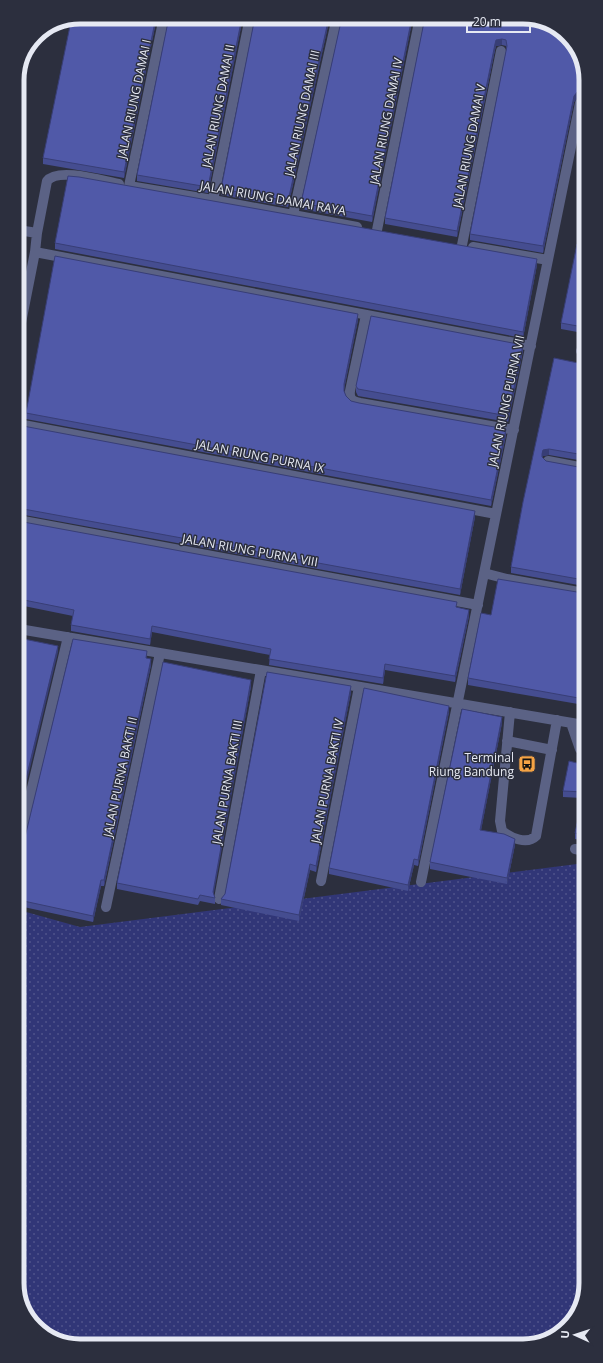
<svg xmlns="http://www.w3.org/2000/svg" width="603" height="1363" viewBox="0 0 603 1363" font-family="'Open Sans',sans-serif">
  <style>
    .green { fill: url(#green-dots) }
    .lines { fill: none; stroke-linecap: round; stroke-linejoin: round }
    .minor { stroke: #5b6285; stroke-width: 10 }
    .wall { fill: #454d90 }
    .shaded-wall { fill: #383e76 }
    .building { fill: #5059a8; stroke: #383e76 }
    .labels { text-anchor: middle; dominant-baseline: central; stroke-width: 3; stroke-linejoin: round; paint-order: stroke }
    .street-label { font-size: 12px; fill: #e6e9f3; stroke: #2c2f3e }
    .poi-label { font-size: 12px; fill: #e6e9f3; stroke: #2c2f3e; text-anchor: end }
    .rim { fill: none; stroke: #e6e9f3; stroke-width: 5 }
  </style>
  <defs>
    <pattern id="green-dots" width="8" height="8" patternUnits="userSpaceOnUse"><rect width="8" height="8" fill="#313677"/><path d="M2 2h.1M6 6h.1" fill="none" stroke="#4f538b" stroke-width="1.8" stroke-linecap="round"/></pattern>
  </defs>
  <rect width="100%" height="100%" fill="#2c2f3e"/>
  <path class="green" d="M585,863l1,421 -11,34 -31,25 -469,3 -33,-13 -22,-29 -1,-394 61,17z"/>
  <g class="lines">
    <path class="minor" d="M129,186l35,-169
      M135,187l78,13 144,27
      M213,200l37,-183
      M293,215l44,-198
      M18,230l19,3
      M377,230l43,-213
      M462,245l39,-194
      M473,247l75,13
      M35,252l496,94
      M366,315l-16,76c-1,9 3,10 10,12l154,27
      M18,338l17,-86 2,-19 10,-52c11,-14 56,0 72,3
      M581,351h2
      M18,424l478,90
      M548,461l36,7
      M18,520l460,85
      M484,573l23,6 77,14
      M19,629l565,96
      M510,712l-10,109 2,10c9,7 25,14 34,5l21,-116
      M571,723l9,26 5,3
      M507,741l45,9
      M19,842l49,-205
      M575,849l10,2
      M321,881l38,-194
      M421,882l159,-779
      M219,899l42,-229
      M106,907l54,-254"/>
  </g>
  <path class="wall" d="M157,17l-33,161 -81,-14v-6z
    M169,17h74l-35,176 -71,-12v-6z
    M255,17h75l-42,190 -67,-12v-6z
    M342,17h71l-41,205 -71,-13v-6z
    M425,17l158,42v15l-5,23 -4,5 -31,151 -73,-13v-6l37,-184 -1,-4 -4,-1 -6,1 -1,4 -38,187 -72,-13v-6z
    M55,243l482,22 -14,73 -468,-89z
    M583,246v87l-22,-4v-6z
    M358,320l-14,69v2l2,5 5,5 8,2 147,32 -15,71 -465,-87v-6z
    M523,351l-15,71 -150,-26 -2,-4v-6z
    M583,364l1,97 -35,-6 -6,1v2l3,3 38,7v118l-73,-13v-6l12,-65z
    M18,429l457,88 -15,78 -441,-81z
    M18,521l439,87 12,8 -14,66 -70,-12 -2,14 -114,-19 1,-10 -118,-23 -2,13 -79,-14v-6l2,-9 -54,-11z
    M583,593h1v112l-116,-20v-7l23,-63z
    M147,657v2l4,6 -47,221h-3l-8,36 -74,-16v-64h2l4,-5z
    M251,686l-38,208 2,4v6l-15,-3 -2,4 -81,-16v-6z
    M351,692l-35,180 -6,-2 -11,51 -78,-16v-6l4,-5z
    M449,712l-31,154 -4,-1 -6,26 -79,-17v-6z
    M502,723l-21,107 34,15 -8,39 -77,-15v-7z
    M585,765v76l-10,-2v-6l7,-35 -19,-1v-6z"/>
  <path class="shaded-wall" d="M156,17h1l-33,161v-6z
    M242,17h1l-35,176v-6z
    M329,17h1l-42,190v-6z
    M412,17h1l-41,205v-6z
    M502,39v6l-6,1 -1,4 -38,187v-6l38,-187 1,-4z
    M583,68v6l-5,23 -4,5 -31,151v-7l31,-150z
    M537,259v6l-14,73v-6z
    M358,314v6l-14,70v-6z
    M523,345v6l-15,71v-6z
    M506,429v6l-15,71v-6z
    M549,449v6l-6,1 -1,4v-6l1,-4z
    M18,508h1v6h-1z
    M475,511v6l-15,78v-6z
    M469,610v6l-14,66v-6z
    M152,626v6l-2,13v-6z
    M58,646v6l-39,162v-6z
    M151,659v6l-47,221v-6z
    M385,664v6l-2,14v-6z
    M251,680v6l-38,212v-6z
    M351,686v6l-35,180v-6z
    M449,706v6l-31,154v-6z
    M502,717v6l-22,113v-6z
    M515,839v6l-8,39v-6z
    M414,859v6l-6,26v-6z
    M310,864v6l-11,51v-6z
    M101,880v6l-8,36v-6z"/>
  <path class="building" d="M80,17h76l-32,155 -81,-14 28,-137z
    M169,17h73l-34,170 -71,-12z
    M255,17h74l-41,184 -67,-12z
    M342,17h70l-40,199 -71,-13z
    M425,17h45l39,8 1,-4 53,11 20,27v9l-5,23 -4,5 -31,150 -73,-12 37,-188 -1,-6 -4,-1 -6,1 -1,4 -38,187 -72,-13z
    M68,176l11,1 458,82 -14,73 -468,-89z
    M577,244l6,2v81l-22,-4z
    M55,256l303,58 -14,70v7l2,5 5,5 8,2 147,26 -15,71 -465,-87z
    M371,316l152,29 -15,71 -150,-27 -2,-3z
    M554,358l29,6 1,91 -35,-6 -6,1 -1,4v3l4,4 38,7v112l-73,-13 12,-65z
    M23,426l452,85 -15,78 -442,-81v-79l4,1z
    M18,521l439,81 -1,5 13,3 -14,66 -70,-12 -2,14 -114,-19 2,-10 -119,-23 -2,13 -79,-14 3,-15 -55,-11z
    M498,579l85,14h1v106l-116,-21 13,-65 10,2z
    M19,638l39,8 -39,162z
    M73,639l74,12 -1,7 5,1 -47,221h-3l-8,36 -74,-16v-58h2l4,-5z
    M163,662l88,18 -38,212 2,6 -15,-3 -2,4 -81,-16z
    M267,672l84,14 -35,180 -6,-2 -11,51 -78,-16 4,-5z
    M364,688l85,18 -31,154 -4,-1 -6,26 -79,-17z
    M462,709l40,8 -22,113 24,4 11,5 -8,39 -77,-16z
    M569,761l16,4v70l-10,-2 9,-41 -21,-1z
    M304,1340l33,4h-33z"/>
  <defs>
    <symbol id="bus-square" viewBox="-11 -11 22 22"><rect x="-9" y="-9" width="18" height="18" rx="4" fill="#f5a345" stroke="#2c2f3e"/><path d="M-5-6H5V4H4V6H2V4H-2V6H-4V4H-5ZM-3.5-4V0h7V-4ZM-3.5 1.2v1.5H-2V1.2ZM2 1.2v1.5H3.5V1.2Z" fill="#111"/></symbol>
  </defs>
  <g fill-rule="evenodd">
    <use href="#bus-square" x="517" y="754" width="20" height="20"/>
  </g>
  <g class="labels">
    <g class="street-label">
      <text transform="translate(134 99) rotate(-78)">JALAN RIUNG DAMAI I</text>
      <text transform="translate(218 106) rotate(-79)">JALAN RIUNG DAMAI II</text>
      <text transform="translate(302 113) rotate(-78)">JALAN RIUNG DAMAI III</text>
      <text transform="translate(386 121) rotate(-79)">JALAN RIUNG DAMAI IV</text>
      <text transform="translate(469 146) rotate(-79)">JALAN RIUNG DAMAI V</text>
      <text transform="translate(273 198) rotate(10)">JALAN RIUNG DAMAI RAYA</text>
      <text transform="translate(506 401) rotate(-78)">JALAN RIUNG PURNA VII</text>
      <text transform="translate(260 456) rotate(11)">JALAN RIUNG PURNA IX</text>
      <text transform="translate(250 550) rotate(10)">JALAN RIUNG PURNA VIII</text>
      <text transform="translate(120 777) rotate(-78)">JALAN PURNA BAKTI II</text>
      <text transform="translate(327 781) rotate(-79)">JALAN PURNA BAKTI IV</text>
      <text transform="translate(227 782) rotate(-80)">JALAN PURNA BAKTI III</text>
    </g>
    <g class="poi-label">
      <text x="514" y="757">Terminal<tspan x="514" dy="14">Riung Bandung</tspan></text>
    </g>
  </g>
  <path d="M0 0H603V1363H0ZM80 24H523A56 56 0 0 1 579 80V1283A56 56 0 0 1 523 1339H80A56 56 0 0 1 24 1283V80A56 56 0 0 1 80 24Z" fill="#2c2f3e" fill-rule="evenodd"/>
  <path class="rim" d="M80 24H523A56 56 0 0 1 579 80V1283A56 56 0 0 1 523 1339H80A56 56 0 0 1 24 1283V80A56 56 0 0 1 80 24Z"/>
  <g transform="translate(575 1335) rotate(273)" stroke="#2c2f3e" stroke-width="3" paint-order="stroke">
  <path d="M0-3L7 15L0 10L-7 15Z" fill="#e6e9f3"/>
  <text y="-6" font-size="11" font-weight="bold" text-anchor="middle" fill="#e6e9f3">U</text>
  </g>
  <path d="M467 26v6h63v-6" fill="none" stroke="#e6e9f3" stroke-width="2"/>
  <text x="473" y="26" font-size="12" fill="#e6e9f3" stroke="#2c2f3e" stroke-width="3" paint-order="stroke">20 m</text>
</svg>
